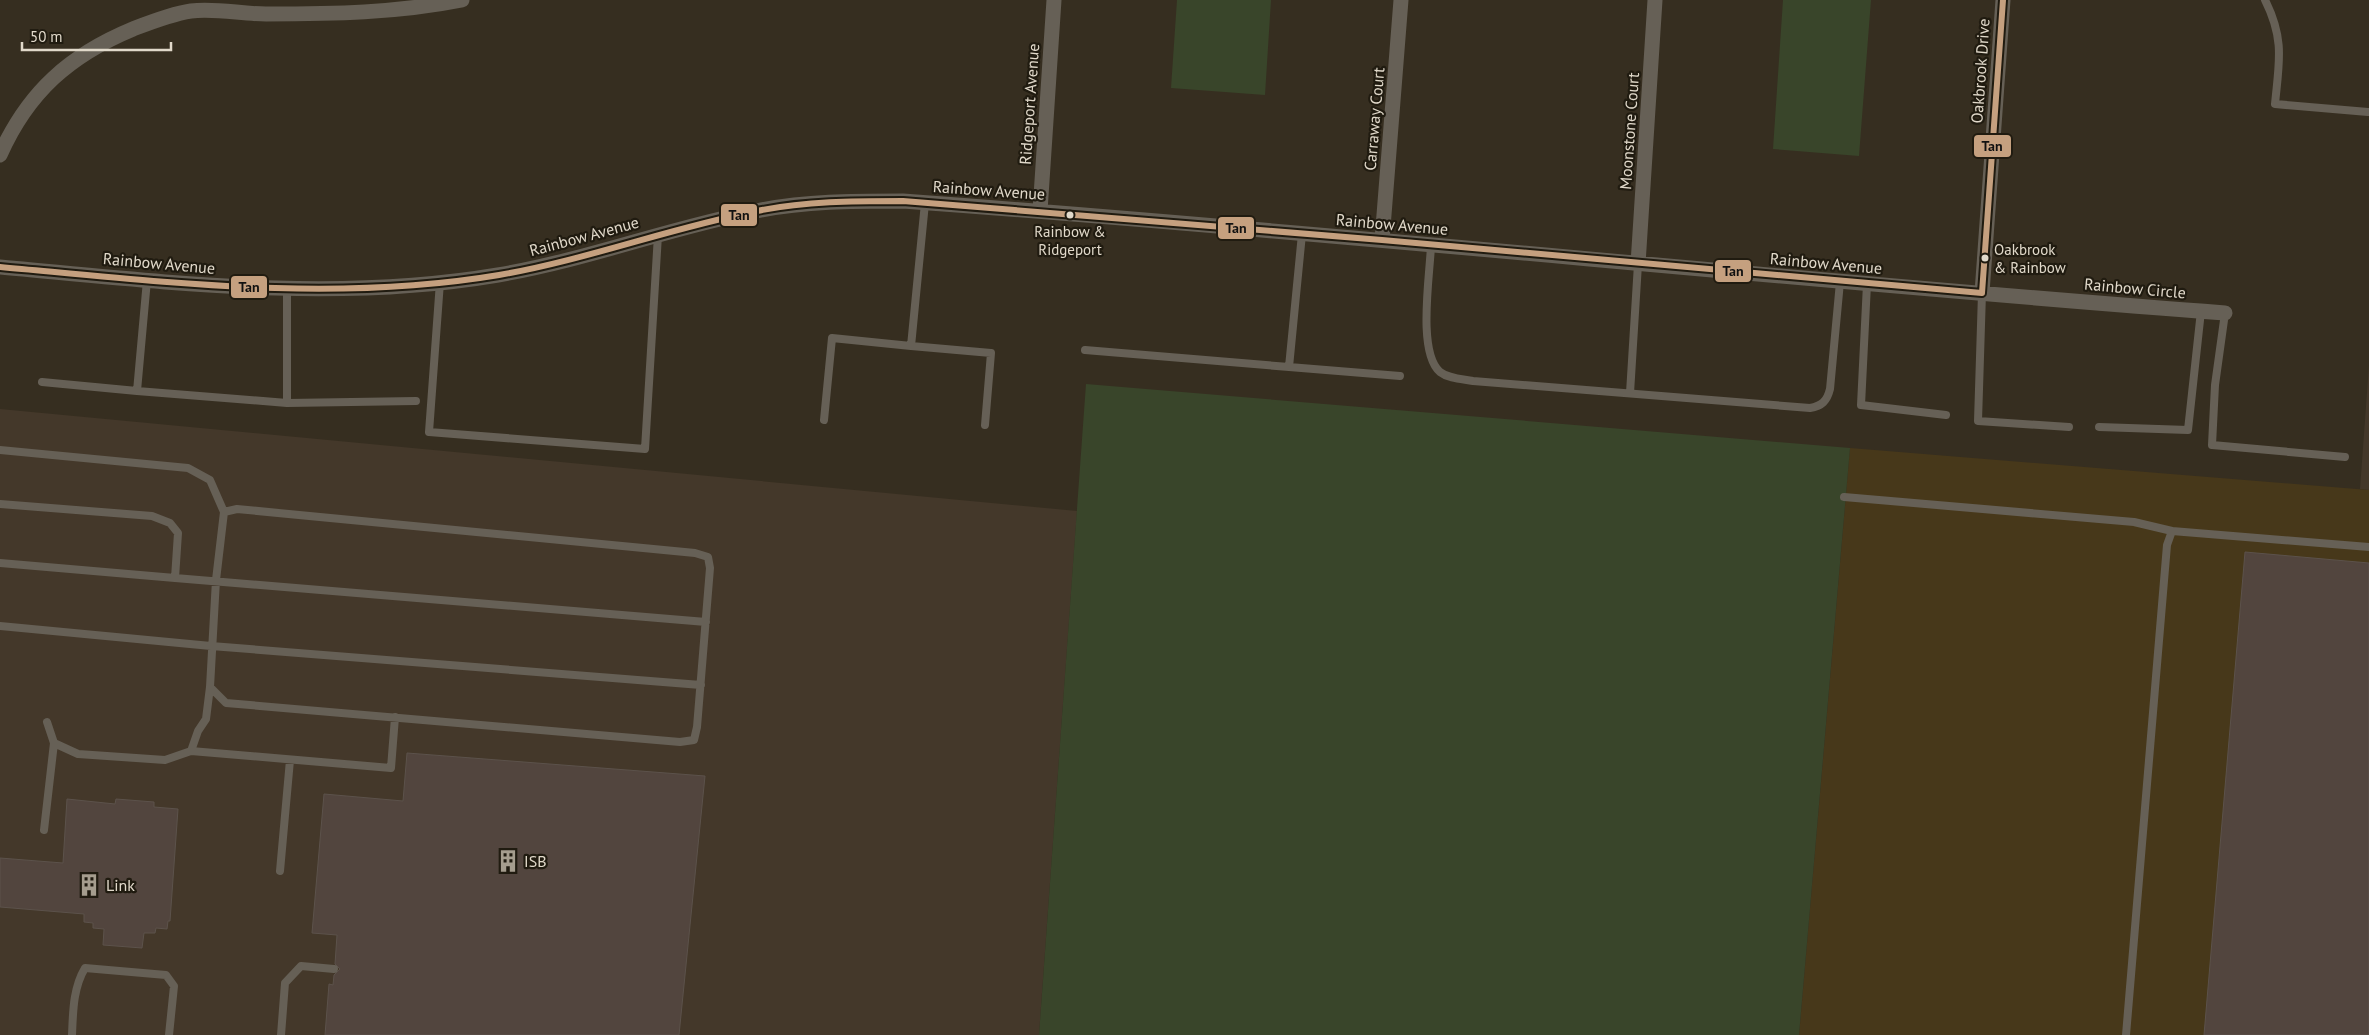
<svg xmlns="http://www.w3.org/2000/svg" width="2369" height="1035" viewBox="0 0 2369 1035" font-family="'PT Sans',sans-serif">
  <style>
    .commercial { fill: #44382a }
    .built { fill: #47381a }
    .green { fill: #39452a }
    .building { fill: #52453e; stroke: #5c524b }
    .lines { fill: none; stroke-linecap: round; stroke-linejoin: round }
    .lane { stroke: #666056; stroke-width: 8 }
    .street { stroke: #666056; stroke-width: 15 }
    .bus-1-casing { stroke: #201b10; stroke-width: 10 }
    .bus-1 { stroke: #c5a07f; stroke-width: 6 }
    .bus-dot { fill: #e1d9ca; stroke: #201b10; stroke-width: 2 }
    .labels { text-anchor: middle; dominant-baseline: central; stroke-width: 4.5; stroke-linejoin: round; paint-order: stroke }
    .bus-label { font-size: 15px; fill: #e1d9ca; stroke: #201b10 }
    .street-label { font-size: 16px; fill: #e1d9ca; stroke: #201b10 }
    .poi-label { font-size: 16px; fill: #e1d9ca; stroke: #201b10; text-anchor: start }
    .line-badge { stroke: #201b10; stroke-width: 2 }
    .pale-badge-label { font-size: 14px; text-anchor: middle; font-weight: bold; fill: #111 }
  </style>
  <rect width="100%" height="100%" fill="#362e20"/>
  <path class="commercial" d="M2369,365v125l-9,-1z
    M0,409l1077,102 -38,524h-1039z"/>
  <path class="built" d="M1850,448l519,42v545h-570z"/>
  <path class="green" d="M1177,0h94l-6,95 -94,-7z
    M1783,0h88l-12,156 -86,-7z
    M1086,384l764,64 -51,587h-760z"/>
  <path class="building" d="M2245,552l124,11v472h-165z
    M407,753l298,23 -26,259h-354l4,-51 4,1 1,-10 6,-6 -5,-5 2,-29 -25,-2 12,-139 79,7z
    M67,799l48,5 1,-5 38,3v5l24,2 -8,112h-2l-1,8 -11,-1 -1,5h-11l-2,15 -39,-3 1,-16 -11,-1v-5l-9,-1v-8l-84,-7v-49l63,5z"/>
  <g class="lines">
    <path class="lane" d="M2265,0c20,40 14,62 10,104l93,8
      M1431,245c-1,30 -14,107 9,127 9,7 22,7 33,9l337,27c12,-2 17,-7 20,-19l10,-107
      M440,282l-11,150 216,17 13,-214
      M1867,284l-6,121 85,10
      M1982,293l-4,128 91,6
      M2225,313l-10,72 -3,60 133,12
      M911,346l80,7 -6,72
      M1085,350l204,17 13,-133
      M1289,367l111,9
      M42,382l95,9 10,-111
      M137,391l150,12v-114
      M1630,393l8,-129
      M287,403l129,-2
      M824,420l8,-82 79,8 14,-143
      M2099,427l89,3 13,-119
      M0,450l188,18 22,12 14,32
      M1844,497l290,25 38,9
      M0,504l152,12 18,7 8,10 -3,45 531,44
      M237,509l458,44 13,4 2,11 -13,159 -3,13 -14,2 -454,-39 -16,-16 6,-107 8,-68z
      M0,563l175,15
      M0,626l211,20 490,39
      M47,722l7,21 24,11 87,6 26,-9 7,-20 8,-12 4,-32
      M191,751l200,17 4,-51
      M44,830l10,-87
      M280,871l10,-111
      M72,1035c1,-23 1,-47 13,-67l81,7 8,11 -5,49
      M281,1035l4,-52 16,-17 33,3
      M2126,1035l41,-490 5,-14 197,16"/>
    <path class="street" d="M0,155c28,-63 70,-100 133,-126 18,-7 38,-15 58,-18 25,-3 50,3 75,3 66,0 131,-1 196,-14
      M1040,211l14,-211
      M1382,240l19,-240
      M1638,264l17,-264
      M0,267c166,15 332,36 498,8 88,-15 171,-47 258,-64 48,-10 98,-10 147,-10 441,32 881,79 1322,112
      M1982,293l21,-293"/>
    <defs>
      <path id="bus-1" d="M0,267c165,15 333,36 499,8 87,-15 171,-47 258,-64 48,-10 97,-10 146,-10l479,39 600,53
        M1982,293l21,-293"/>
    </defs>
    <use href="#bus-1" class="bus-1-casing"/>
    <use href="#bus-1" class="bus-1"/>
  </g>
  <defs>
    <symbol id="building-bare" viewBox="-9 -9 18 18"><path d="M-4-6H4V6H1V3H-1V6H-4ZM-2.5-4.3h1.7v1.8h-1.7ZM.8-4.3h1.7v1.8H.8ZM-2.5-1h1.7V.8h-1.7ZM.8-1h1.7V.8H.8Z" fill="#a59d8e" stroke="#201b10" stroke-width="2.5" paint-order="stroke"/></symbol>
  </defs>
  <g fill-rule="evenodd">
    <use href="#building-bare" x="492" y="845" width="32" height="32"/>
    <use href="#building-bare" x="73" y="869" width="32" height="32"/>
  </g>
  <g class="bus-dot">
    <circle cx="1070" cy="215" r="4.5"/>
    <circle cx="1985" cy="258" r="4.5"/>
  </g>
  <g class="labels">
    <g class="bus-label">
      <text x="1070" y="231">Rainbow &amp;<tspan x="1070" dy="18">Ridgeport</tspan></text>
      <text x="1994" y="249" text-anchor="start">Oakbrook<tspan x="1994" dy="18">&amp; Rainbow</tspan></text>
    </g>
    <g class="street-label">
      <text transform="translate(1980 71) rotate(-86)">Oakbrook Drive</text>
      <text transform="translate(1029 104) rotate(-86)">Ridgeport Avenue</text>
      <text transform="translate(1374 119) rotate(-85)">Carraway Court</text>
      <text transform="translate(1629 131) rotate(-86)">Moonstone Court</text>
      <text transform="translate(989 190) rotate(4)">Rainbow Avenue</text>
      <text transform="translate(1392 224) rotate(5)">Rainbow Avenue</text>
      <text transform="translate(584 236) rotate(-15)">Rainbow Avenue</text>
      <text transform="translate(159 263) rotate(5)">Rainbow Avenue</text>
      <text transform="translate(1826 263) rotate(5)">Rainbow Avenue</text>
      <text transform="translate(2135 288) rotate(5)">Rainbow Circle</text>
    </g>
    <g class="poi-label">
      <text x="524" y="861">ISB</text>
      <text x="106" y="885">Link</text>
    </g>
  </g>
  <g class="line-badge">
    <rect x="1973" y="134" width="39" height="24" rx="5" fill="#c5a07f"/>
    <rect x="720" y="203" width="38" height="24" rx="5" fill="#c5a07f"/>
    <rect x="1217" y="216" width="38" height="24" rx="5" fill="#c5a07f"/>
    <rect x="1714" y="259" width="38" height="24" rx="5" fill="#c5a07f"/>
    <rect x="230" y="275" width="38" height="24" rx="5" fill="#c5a07f"/>
  </g>
  <g class="pale-badge-label">
    <text x="1992" y="151">Tan</text>
    <text x="739" y="220">Tan</text>
    <text x="1236" y="233">Tan</text>
    <text x="1733" y="276">Tan</text>
    <text x="249" y="292">Tan</text>
  </g>
  <path d="M22 42v8h149v-8" fill="none" stroke="#e1d9ca" stroke-width="2.5"/>
  <text x="30" y="42" font-size="15" fill="#e1d9ca" stroke="#201b10" stroke-width="4" paint-order="stroke">50 m</text>
</svg>
